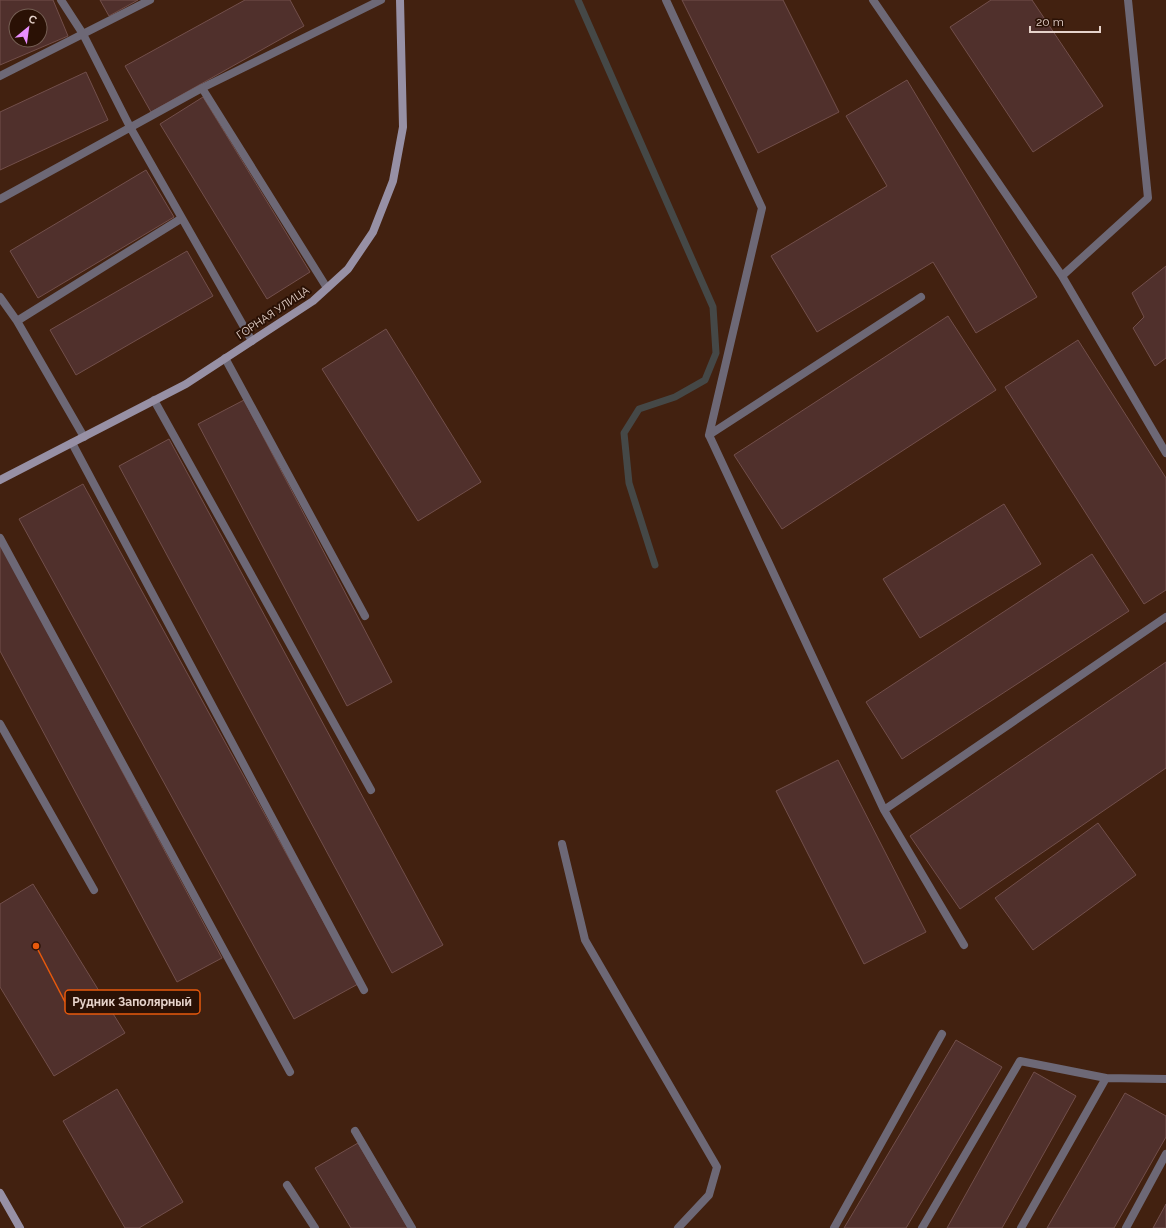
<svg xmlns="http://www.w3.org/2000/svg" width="1166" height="1228" viewBox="0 0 1166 1228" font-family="Raleway,sans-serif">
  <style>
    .built { fill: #422110; fill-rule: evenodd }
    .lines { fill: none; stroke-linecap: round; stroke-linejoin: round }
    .stream { stroke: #454847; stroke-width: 7 }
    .building { fill: #50302c; stroke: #724f4b; fill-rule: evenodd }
    .lane { stroke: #6d6876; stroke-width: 8 }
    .secondary { stroke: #9790a5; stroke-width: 8 }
    .labels { text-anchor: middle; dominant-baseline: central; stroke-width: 4; stroke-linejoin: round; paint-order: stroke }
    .street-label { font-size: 11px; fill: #e6d3cb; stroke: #2a1105 }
    .leader { fill: none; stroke: #e8590c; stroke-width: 1.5 }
    .callout-dot { fill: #e8590c; stroke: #2a1105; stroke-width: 1.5 }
    .callout { fill: #2a1105; stroke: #e8590c; stroke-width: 1.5 }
    .callout-label { font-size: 12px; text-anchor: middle; font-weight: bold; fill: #e6d3cb }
  </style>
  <rect width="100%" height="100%" fill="#351b0d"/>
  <path class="built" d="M0,0h1166v1228h-1166zM16,16h24v24h-24z"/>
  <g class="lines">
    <path class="stream" d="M578,0l135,307 3,46 -11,27 -30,17 -36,12 -15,24 5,50 26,82"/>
  </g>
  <path class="building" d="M0,0h53l15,36 -68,29zM16,16h24v24h-24z
    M100,0h38l-29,16z
    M245,0h45l14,26 -153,86 -26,-46z
    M682,0h101l56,112 -81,41z
    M991,0h41l71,106 -70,46 -83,-125z
    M86,72l22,48 -108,50v-58z
    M907,80l130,217 -61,36 -43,-71 -116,70 -46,-76 116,-70 -41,-70z
    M203,97l107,175 -43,27 -107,-175z
    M146,170l28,47 -136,81 -28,-47z
    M187,251l26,45 -137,79 -26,-45z
    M1166,266v92l-11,8 -22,-38 11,-11 -12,-24z
    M948,316l48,74 -214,139 -48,-74z
    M386,329l95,153 -63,39 -96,-152z
    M1078,340l88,138v112l-22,14 -139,-217z
    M244,400l148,282 -45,24 -149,-282z
    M169,439l274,506 -51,28 -273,-507z
    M83,484l275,500 -64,35 -275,-500z
    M1004,504l37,60 -121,74 -37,-59z
    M0,543l222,415 -45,24 -177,-331z
    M1092,554l37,57 -227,148 -36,-57z
    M1166,662v106l-206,141 -50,-73z
    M838,760l88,172 -62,32 -88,-173z
    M1098,823l38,52 -103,75 -38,-52z
    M33,884l92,149 -71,43 -54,-89v-83z
    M956,1040l46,27 -96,161h-62z
    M1034,1072l42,24 -74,132h-55z
    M117,1089l66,113 -44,26h-14l-62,-107z
    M1125,1093l41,23v21l-52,91h-67z
    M358,1143l50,85h-57l-36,-60z
    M1166,1204v24h-13z"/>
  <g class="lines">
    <path class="lane" d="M61,0l22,34 47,93 122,214
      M666,0l96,208 -53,227
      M873,0l189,276 104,177
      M0,76l150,-76
      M202,88l125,200
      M0,199l202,-111 179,-88
      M1062,276l86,-78 -20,-198
      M0,297l17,24 67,116
      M17,321l165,-103
      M225,358l140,258
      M154,400l217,390
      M72,443l292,547
      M0,538l290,534
      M0,724l94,166
      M884,810l-175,-375 212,-138
      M562,844l23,96 132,227 -8,28 -31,33
      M964,945l-80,-135 282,-193
      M355,1131l57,97
      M287,1185l28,43
      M834,1228l108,-194
      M922,1228l98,-167 86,17
      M1021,1228l85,-150 60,1
      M1126,1228l40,-74"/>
    <path class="secondary" d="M0,480l186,-96 127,-83 35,-32 25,-37 20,-51 10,-54 -3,-127
      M0,1193l20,35"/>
  </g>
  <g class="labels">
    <g class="street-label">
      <text transform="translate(273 313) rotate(-34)">ГОРНАЯ УЛИЦА</text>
    </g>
  </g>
  <path class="leader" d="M36 946L65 1002"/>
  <circle class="callout-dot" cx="36" cy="946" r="4"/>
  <rect class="callout" x="65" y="990" width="135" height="24" rx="4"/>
  <g class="callout-label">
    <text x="132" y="1006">Рудник Заполярный</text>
  </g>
  <g transform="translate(28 28) rotate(29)"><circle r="19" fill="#2a1105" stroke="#755f54"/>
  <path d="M0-3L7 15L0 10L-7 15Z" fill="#e88eff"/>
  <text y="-6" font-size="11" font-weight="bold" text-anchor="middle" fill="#e6d3cb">С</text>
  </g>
  <path d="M1030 26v6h70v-6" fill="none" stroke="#e6d3cb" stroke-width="2"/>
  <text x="1036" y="26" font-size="12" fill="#e6d3cb" stroke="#2a1105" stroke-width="3" paint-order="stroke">20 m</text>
</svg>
